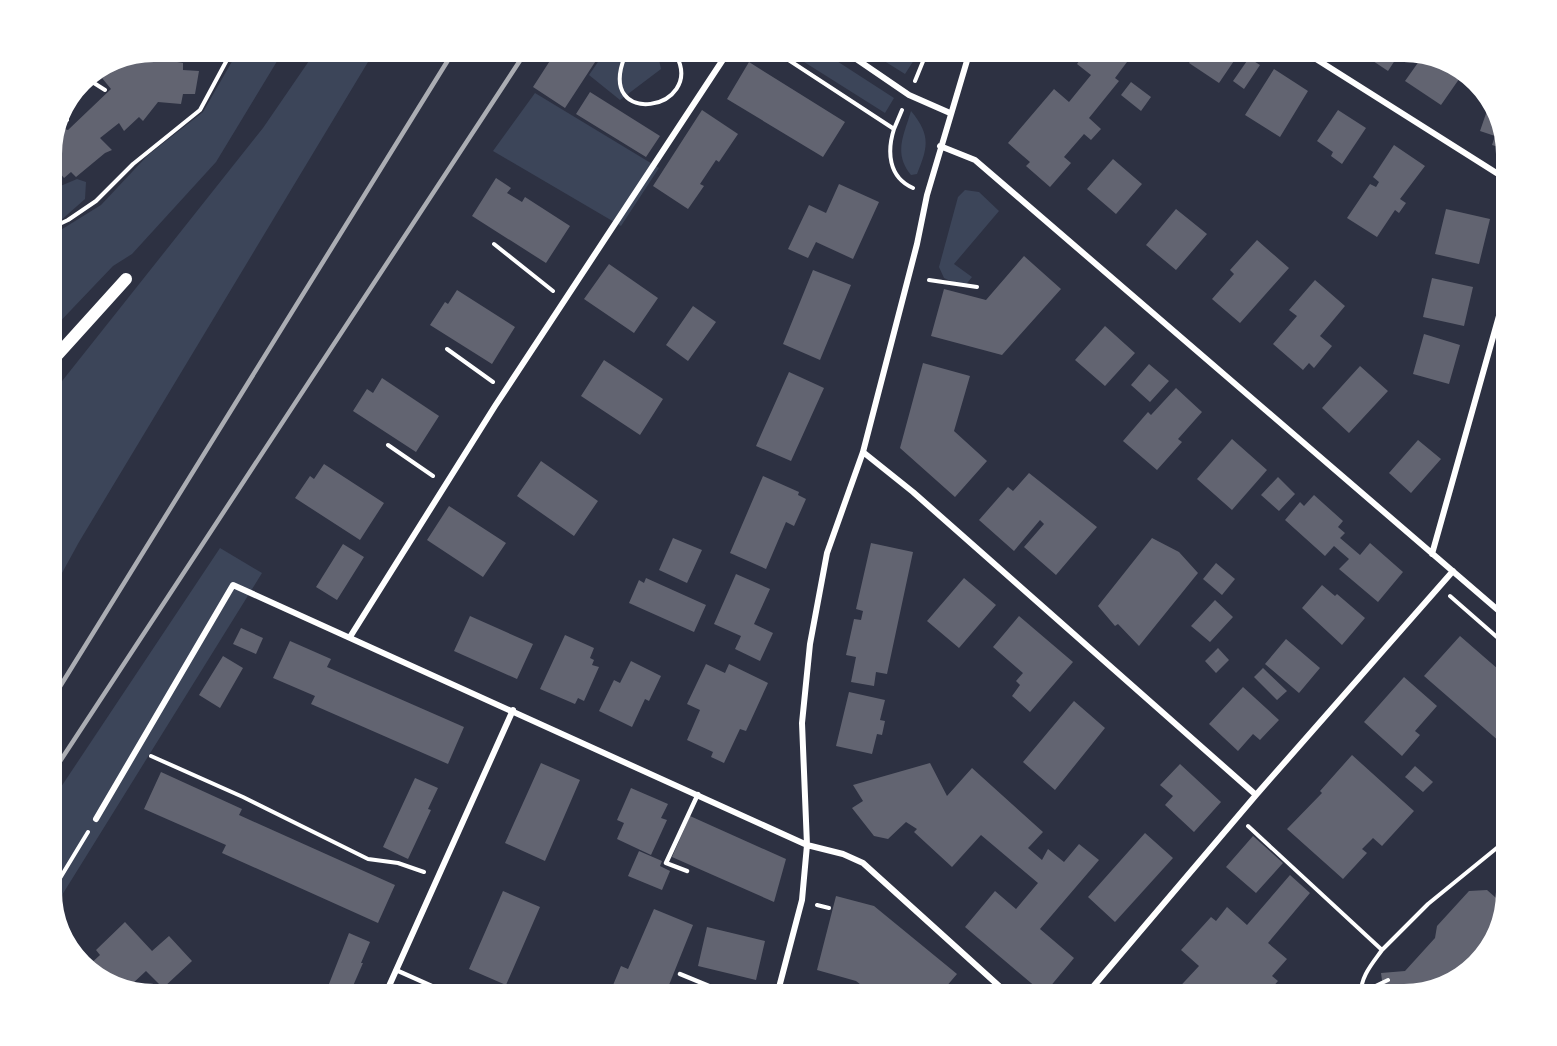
<svg xmlns="http://www.w3.org/2000/svg" width="1557" height="1046" viewBox="0 0 1557 1046" font-family="'Libre Baskerville',serif">
  <style>
    .green { fill: #3c4559 }
    .building { fill: #626471 }
    .lines { fill: none; stroke-linecap: round; stroke-linejoin: round }
    .path { stroke: #fff; stroke-width: 4 }
    .service { stroke: #fff; stroke-width: 4.5 }
    .minor { stroke: #fff; stroke-width: 6 }
    .secondary { stroke: #fff; stroke-width: 12 }
    .rail { stroke: #abadb3; stroke-width: 4.5 }
  </style>
  <rect width="100%" height="100%" fill="#2d3142"/>
  <path class="green" d="M826,54l68,44 -9,15 -92,-58z
    M873,54h32l9,6 -9,14z
    M658,55l3,14 -41,31 -31,-25 13,-19z
    M371,57l-292,485 -28,51v-198l212,-267 48,-70z
    M234,58h45l-63,104 -84,92 -19,12 -62,65v-95l50,-31 47,-50 55,-43z
    M535,93l124,75 -38,58 -128,-75z
    M911,111c20,24 17,36 6,63l-6,1c-18,-22 -7,-40 0,-64z
    M77,179l9,3 -1,17 -26,23 -8,1v-33z
    M965,190l14,2 20,19 -45,53 18,13 -8,10 -20,-9 -5,-11 19,-70z
    M220,548l42,25 -208,335 -3,-9v-97z"/>
  <path class="building" d="M1358,51h43l-13,20z
    M1196,52h44l-21,31 -30,-20z
    M1085,53l48,1 -18,24 4,3 -30,37 12,11 -10,11 -7,-6 -20,23 7,6 -21,24 -24,-21 4,-4 -22,-19 46,-54 15,13 22,-27 -14,-11z
    M553,56h46l-34,52 -32,-21z
    M1422,57l39,12 3,3 -23,33 -36,-24z
    M154,58l29,5v7l16,1 -4,23h-12l-2,10 -23,-2 -15,19 -4,-4 -15,14 -5,-8 -19,15 12,12 -7,3 -29,24 -5,-5 -7,6 -4,-5 -1,12 -8,-1v-37l9,-19 8,2 43,-41 -9,-11 5,-5 -4,-4 13,-10z
    M1249,58l11,7 -16,24 -11,-8z
    M749,62l96,60 -22,35 -96,-58z
    M1274,69l34,22 -28,46 -35,-22z
    M1131,82l20,15 -10,14 -20,-16z
    M590,92l70,44 -14,21 -70,-43z
    M1490,102l5,6 10,41 -13,-4 3,-9 -15,-5z
    M702,110l36,24 -19,28 -3,-2 -16,24 4,2 -16,23 -35,-23z
    M1338,110l28,18 -24,36 -11,-8 2,-4 -16,-11z
    M1394,145l31,21 -25,33 6,4 -7,10 -4,-3 -18,27 -30,-19 23,-34 6,3 3,-5 -6,-5z
    M1113,159l29,25 -26,30 -29,-25z
    M496,178l15,10 -4,5 15,9 3,-5 45,29 -24,37 -74,-47z
    M839,184l40,18 -26,57 -37,-17 -8,16 -20,-9 21,-44 17,8z
    M1176,209l31,25 -31,36 -30,-25z
    M1446,209l44,10 -11,45 -44,-10z
    M1257,240l32,28 -49,55 -28,-24 22,-25 -4,-4z
    M1024,256l37,33 -59,66 -71,-19 13,-47 42,11z
    M609,264l49,34 -24,35 -50,-34z
    M813,270l38,15 -31,75 -37,-16z
    M1432,278l41,9 -9,39 -41,-9z
    M1315,280l30,26 -25,30 12,10 -18,22 -5,-5 -6,7 -30,-26 24,-28 -8,-6z
    M457,290l58,37 -23,37 -62,-39 15,-23 3,2z
    M693,306l23,16 -28,39 -22,-16z
    M1105,326l30,27 -30,33 -30,-26z
    M1424,334l36,11 -11,39 -36,-10z
    M604,360l59,39 -23,36 -59,-39z
    M923,363l47,13 -16,55 33,30 -32,36 -55,-49z
    M1149,364l20,17 -19,21 -19,-17z
    M1360,366l28,25 -39,42 -27,-25z
    M789,372l35,16 -33,73 -35,-15z
    M382,378l57,38 -23,36 -63,-41 14,-22 6,4z
    M1176,388l26,24 -24,27 4,3 -25,28 -34,-29 25,-29 3,3z
    M1232,439l35,31 -35,40 -35,-31z
    M1418,440l23,19 -30,34 -22,-20z
    M541,461l57,40 -24,35 -57,-40z
    M1506,463v20l-10,-8z
    M324,464l60,39 -24,37 -65,-42 15,-22 4,3z
    M1029,473l68,54 -41,48 -32,-28 20,-23 -4,-4 -26,31 -35,-31 29,-33 5,4z
    M763,476l36,16 -1,3 8,4 -12,27 -8,-4 -20,47 -36,-16z
    M1278,477l17,17 -16,17 -18,-16z
    M1314,495l29,26 -5,6 7,6 -5,5 20,17 10,-12 33,29 -25,30 -39,-33 10,-10 -15,-13 -9,10 -40,-36 15,-18 4,4z
    M449,506l57,37 -23,34 -56,-37z
    M673,538l29,12 -15,33 -28,-13z
    M1152,538l27,14 19,21 -59,73 -21,-22 -3,2 -17,-20z
    M871,543l42,9 -26,122 -11,-2 -2,14 -23,-4 5,-25 -10,-2 8,-36 7,1 2,-9 -7,-2z
    M343,544l21,13 -27,43 -21,-13z
    M1506,556v18l-9,-8z
    M1216,563l19,16 -13,16 -19,-16z
    M736,574l34,15 -16,35 19,9 -13,28 -25,-12 6,-13 -27,-12z
    M646,578l60,27 -12,27 -65,-29 10,-23 5,3z
    M964,578l32,27 -37,43 -32,-27z
    M1322,585l13,11 2,-2 28,24 -23,27 -40,-37z
    M1215,600l18,17 -23,25 -19,-16z
    M470,616l63,28 -16,35 -63,-28z
    M1019,616l54,46 -43,50 -18,-16 8,-11 -4,-4 7,-8 -30,-26z
    M241,628l22,10 -7,16 -23,-10z
    M565,635l29,13 -4,10 4,2 -2,5 7,2 -15,34 -6,-3 -3,6 -35,-15z
    M1460,636l46,40v60l-6,6 -76,-66z
    M1286,639l34,29 -21,25 -34,-29z
    M290,641l41,18 -4,8 137,60 -16,37 -137,-60 4,-8 -42,-18z
    M1218,648l11,12 -13,13 -11,-12z
    M223,656l20,12 -23,40 -21,-13z
    M631,661l30,15 -12,25 -4,-2 -13,28 -33,-16 15,-31 6,3z
    M706,664l19,9 4,-9 39,19 -22,48 -6,-2 -16,34 -13,-6 2,-5 -26,-12 13,-30 -13,-6z
    M1263,668l24,23 -10,9 -23,-23z
    M1404,677l33,29 -22,25 5,4 -18,21 -38,-34z
    M1243,687l36,33 -19,20 -7,-6 -15,17 -29,-27z
    M849,692l36,8 -5,20 5,1 -3,14 -5,-1 -5,20 -36,-8z
    M1074,701l31,27 -50,62 -32,-28z
    M1352,755l62,56 -32,35 -9,-8 -11,11 5,4 -24,26 -56,-50 35,-36 -2,-2z
    M541,763l39,17 -35,81 -40,-18z
    M930,763l17,33 25,-28 71,64 -15,16 14,12 6,-11 16,13 15,-18 20,16 -59,69 34,29 -30,36 -79,-67 30,-36 21,18 22,-26 -57,-48 -29,32 -38,-35 3,-3 -11,-7 -18,17 -14,-3 -22,-28 11,-7 -10,-16z
    M1180,764l41,38 -27,30 -29,-27 8,-9 -13,-11z
    M1415,766l18,16 -10,10 -18,-15z
    M161,772l81,37 -3,6 156,70 -17,38 -156,-70 4,-8 -82,-36z
    M415,778l23,10 -10,21 3,1 -23,49 -25,-12z
    M631,788l37,16 -7,14 6,2 -16,35 -34,-16 7,-16 -7,-3z
    M690,816l96,43 -12,43 -102,-45z
    M1145,833l28,25 -58,64 -27,-25z
    M1253,836l30,27 -27,30 -30,-26z
    M639,851l23,10 -2,5 10,5 -8,19 -34,-14z
    M1290,875l20,18 -42,50 19,16 -15,17 6,5 -12,14h-94l27,-29 -18,-16 30,-33 5,4 11,-14 20,18z
    M1487,890l16,14 -15,46 -39,34 -45,11h-20l-3,-22 24,-2 30,-33 2,-12 32,-35z
    M503,891l37,16 -34,78 -37,-16z
    M836,896l38,10 83,68 -18,21h-65l-18,-14 -39,-11z
    M654,909l39,16 -28,70h-42l-12,-5 10,-24 7,3z
    M125,922l27,29 17,-15 23,25 -29,27 -17,-17 -15,14 4,4 -39,-12 -9,-10 13,-12 -4,-5z
    M707,927l58,14 -9,39 -58,-14z
    M349,933l21,9 -9,21h2l-14,32h-22l-2,-1z"/>
  <g class="lines">
    <path class="path" d="M781,55l113,74 8,-19
      M625,56c-30,74 81,54 51,-1
      M86,78l19,12
      M915,81l11,-27
      M66,116l1,4
      M894,129c-7,22 -6,48 19,59
      M51,228l17,-8 28,-19 37,-37 67,-54 28,-52
      M494,244l59,47
      M929,280l48,7
      M447,349l46,33
      M388,445l45,31
      M1450,596l56,49
      M151,756l92,41 125,62 30,4 26,9
      M1248,826l134,124c-10,14 -22,27 -21,45
      M51,893l37,-61
      M817,905l12,3
      M1382,950l46,-46 70,-57 8,2
      M1361,993l27,-13"/>
    <path class="service" d="M687,871l-21,-8 32,-69
      M396,970l56,25
      M680,974l51,21"/>
    <path class="minor" d="M1305,52l201,127
      M849,54l60,41 41,18
      M940,146l35,14 531,457
      M863,452l50,40 343,303
      M1432,554l74,-263
      M350,637l145,-231 231,-351
      M96,819l137,-234 574,260 36,9 20,9 146,132
      M385,995l128,-285
      M777,995l25,-95 5,-55 -5,-122 8,-79 17,-91 36,-101 54,-208 10,-49 42,-141
      M1086,995l170,-200 197,-224"/>
    <path class="secondary" d="M51,362l75,-83"/>
    <path class="rail" d="M51,701l399,-644
      M51,775l472,-719"/>
  </g>
  <path d="M0 0H1557V1046H0ZM154 62H1404A92 92 0 0 1 1496 154V892A92 92 0 0 1 1404 984H154A92 92 0 0 1 62 892V154A92 92 0 0 1 154 62Z" fill="#fff" fill-rule="evenodd"/>
</svg>
